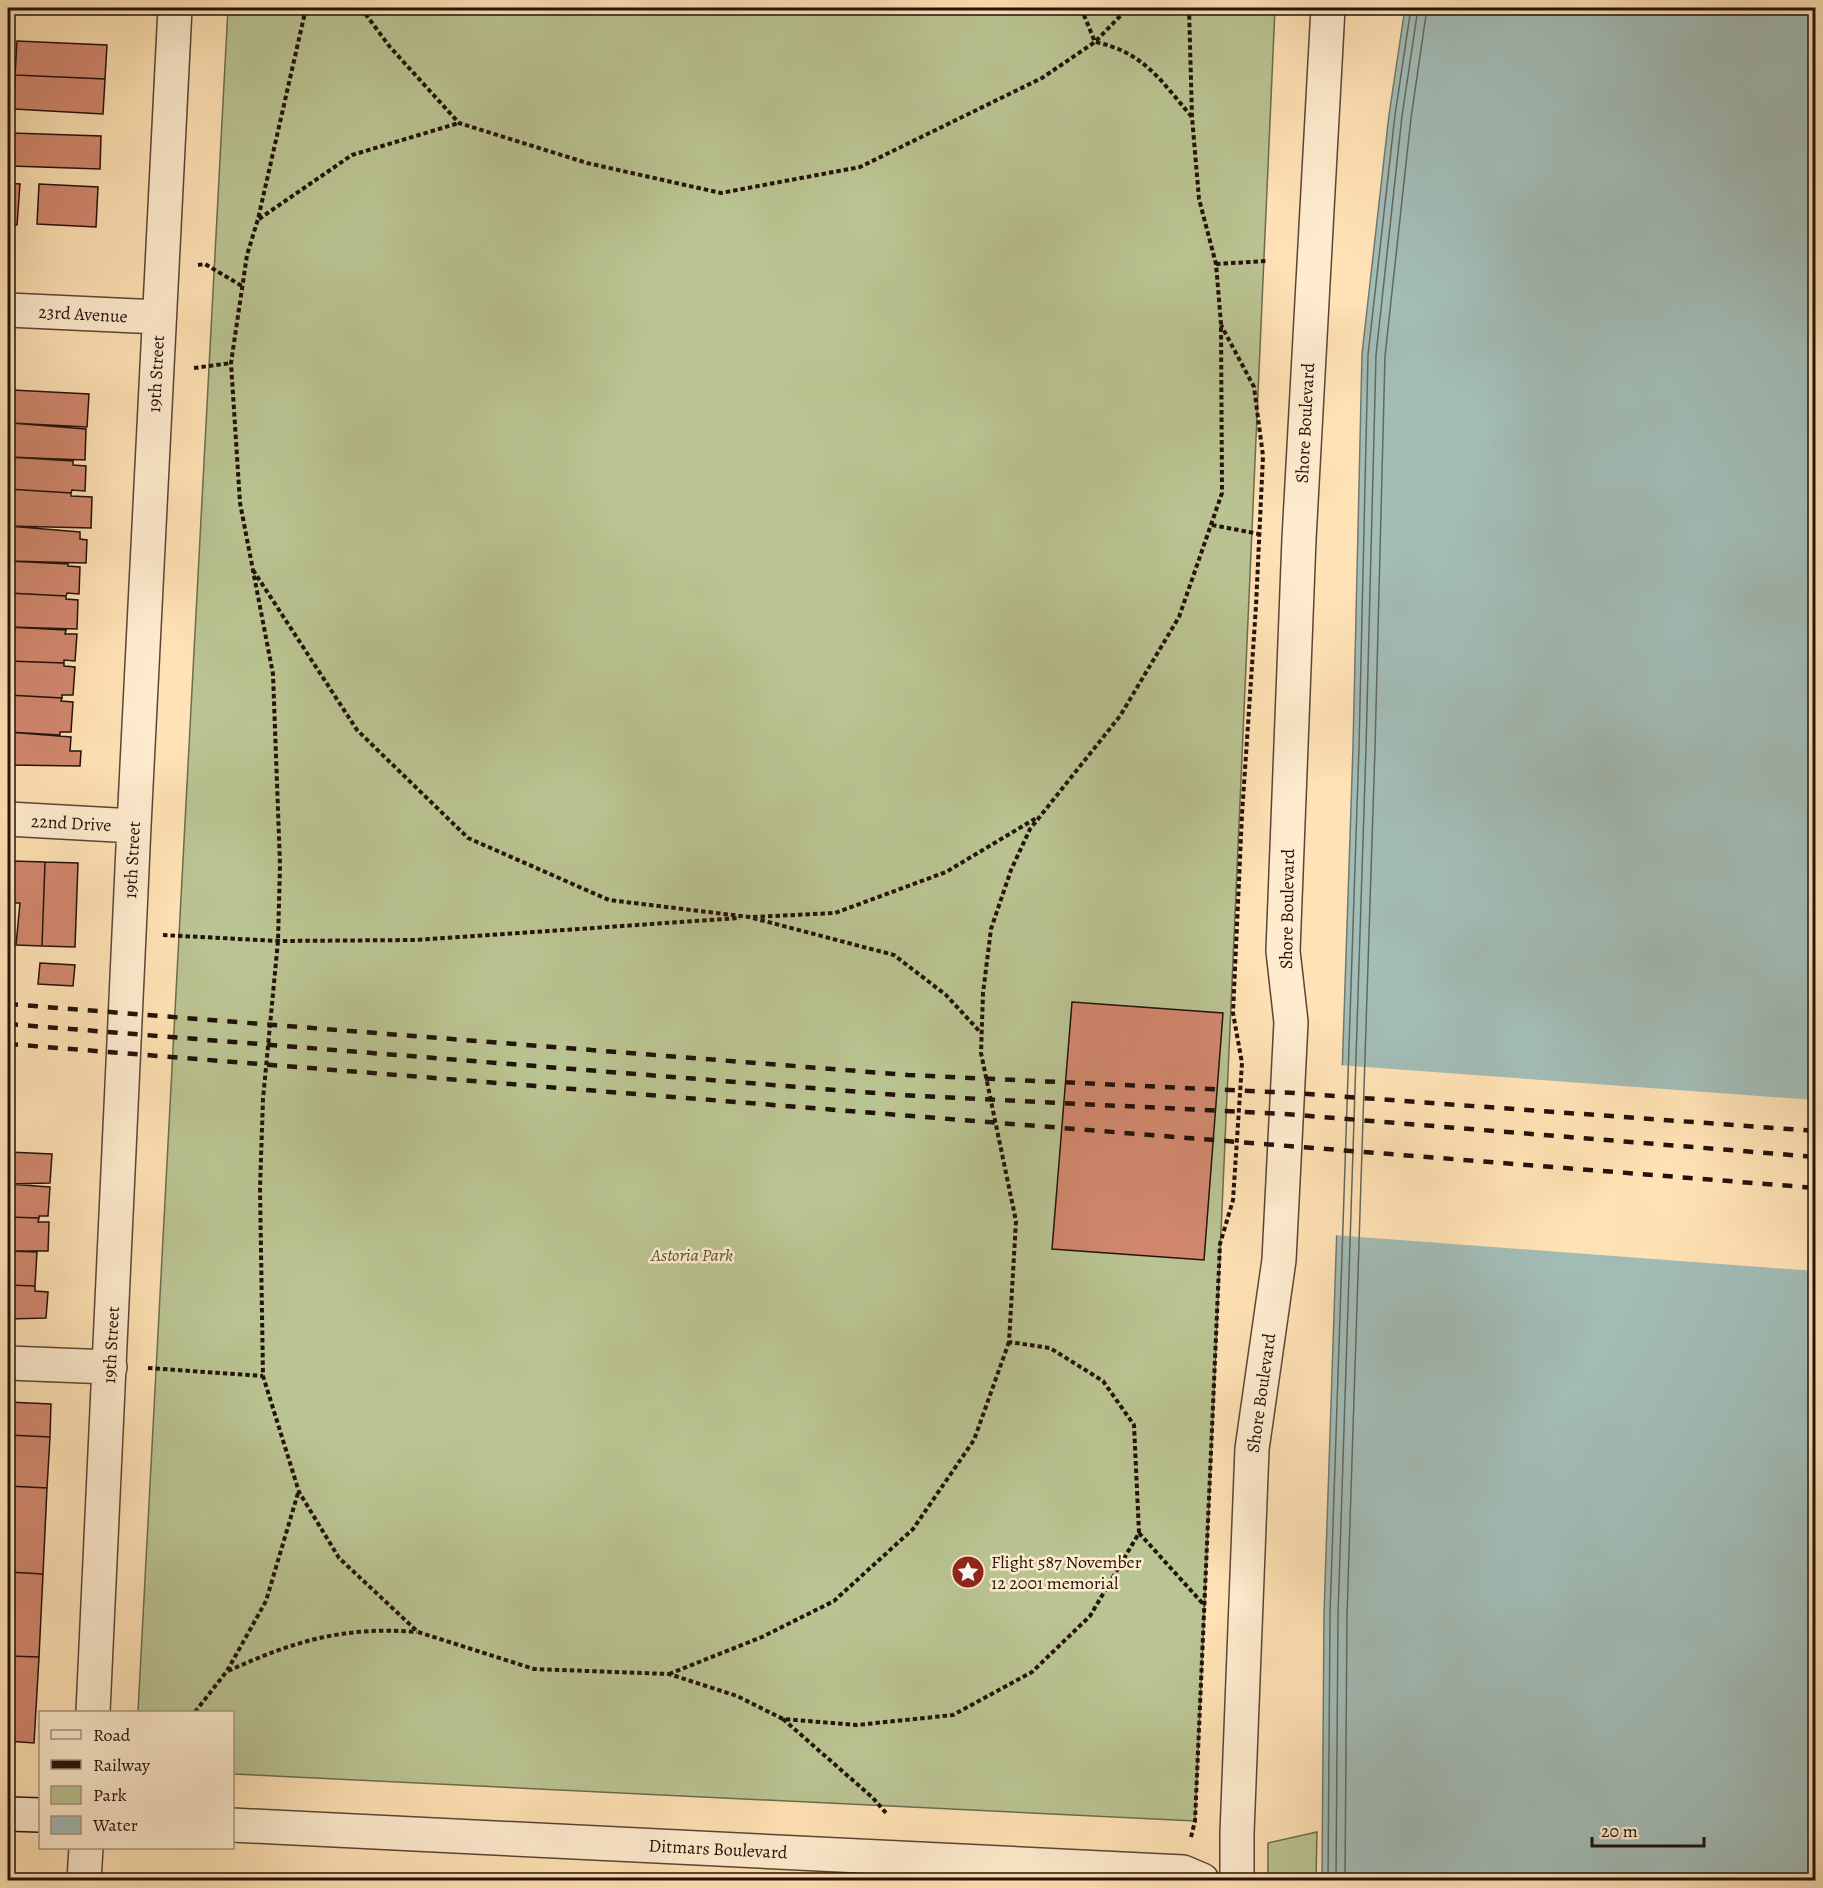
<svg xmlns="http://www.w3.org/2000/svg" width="1823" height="1888" viewBox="0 0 1823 1888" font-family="Alegreya,serif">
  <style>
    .green { fill: #bac492; stroke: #6e6b4e; stroke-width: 1.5 }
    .water { fill: #a2bcb6; stroke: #6f7871; stroke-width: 1.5 }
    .pier { fill: #ffe2b5 }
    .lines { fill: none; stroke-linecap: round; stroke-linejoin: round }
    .shore { stroke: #626760; stroke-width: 1.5 }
    .building { fill: #d2886f; stroke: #23120a; stroke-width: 1.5 }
    .street-casing { stroke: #5a4635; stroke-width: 36 }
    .secondary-casing { stroke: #23120a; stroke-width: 36 }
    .path { stroke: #23120a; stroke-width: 4; stroke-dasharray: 4.5 3; stroke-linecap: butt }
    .street { stroke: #ffeccf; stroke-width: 33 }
    .secondary { stroke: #ffeccf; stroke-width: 33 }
    .rail { stroke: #23120a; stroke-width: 4.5; stroke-dasharray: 10 10; stroke-linecap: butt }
    .labels { text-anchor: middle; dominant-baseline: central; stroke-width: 5; stroke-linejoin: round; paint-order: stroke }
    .street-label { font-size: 18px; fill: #23120a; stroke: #ffeccf }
    .park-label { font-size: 18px; font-style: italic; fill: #58503a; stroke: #ffeccf }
    .poi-label { font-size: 18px; fill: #23120a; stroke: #ffeccf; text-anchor: start }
  </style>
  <rect width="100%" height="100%" fill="#ffe2b5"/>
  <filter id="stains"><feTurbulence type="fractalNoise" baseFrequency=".00333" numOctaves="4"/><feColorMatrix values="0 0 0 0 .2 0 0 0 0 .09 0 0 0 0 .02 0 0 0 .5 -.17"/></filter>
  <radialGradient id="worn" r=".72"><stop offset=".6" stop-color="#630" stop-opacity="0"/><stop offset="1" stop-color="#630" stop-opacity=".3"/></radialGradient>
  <path class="green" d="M228,8h1047l-80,1813 -962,-47 -1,-62h-94z
    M1317,1832l-1,48h-48v-37z"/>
  <path class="water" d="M1405,8h410v1872h-493l2,-266 29,-867 9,-393 27,-239z"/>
  <path class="pier" d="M1338,1065l477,35v171l-482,-36z"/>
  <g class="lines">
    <path class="shore" d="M1328,1880l2,-266 29,-867 9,-392 27,-240 16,-107
      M1336,1880l2,-265 28,-867 10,-393 26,-239 16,-108
      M1345,1880l2,-265 28,-867 10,-392 26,-238 16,-110"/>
  </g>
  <path class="building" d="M17,41l90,4 -2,34 -90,-4z
    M15,75l90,4 -2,35 -89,-5z
    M12,133l89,3 -1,33 -89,-3z
    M8,183l12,1 -3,41 -9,-1z
    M39,184l59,3 -2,40 -59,-3z
    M12,390l77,4 -2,33 -76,-4z
    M11,423l75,6 -1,31 -76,-3z
    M9,457l64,4v4l13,1 -1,25 -13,-1 -1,3 -63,-4z
    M8,489l63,4v3l21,1 -1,31 -83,-2z
    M8,526l72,6v7l7,1 -1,23 -78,-2z
    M8,561l60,3v2l12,1 -1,27 -12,-1 -1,3 -58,-3z
    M8,593l58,3v3l12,1 -1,29 -69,-2z
    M8,627l58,3 -1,4h12l-2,27 -11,-1v3l-56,-2z
    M8,661l56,2v3l11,1 -2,28h-11v3l-54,-3z
    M8,695l54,3 -1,3 12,1 -2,30h-11v3l-52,-3z
    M8,732l63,5 -1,14h11l-1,15 -72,-1z
    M8,860l4,1 -2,42 -2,-1z
    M12,861l33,1 -3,84 -26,-1 4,-42h-10z
    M45,862l33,1 -3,84 -33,-1z
    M40,963l35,2 -2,21 -35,-2z
    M1072,1002l151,11 -19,247 -152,-11z
    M8,1152l44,2 -2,29 -42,1z
    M8,1184l42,3 -2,29h-9v2l-31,-1z
    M8,1217l31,1 -1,4h11l-1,29h-40z
    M8,1251l29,1 -2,34 -27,-1z
    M8,1285l27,1v5l13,1 -2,26 -38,1z
    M8,1402l43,2 -1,33 -42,-2z
    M8,1435l42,2 -3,51 -39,-2z
    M8,1486l39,2 -4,86 -35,-2z
    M8,1572l35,2 -4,83 -31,-1z
    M8,1656l31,1 -5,86 -26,-2z"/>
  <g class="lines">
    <defs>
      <path id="street" d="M8,310l151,7
        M8,819l126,7
        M8,1363l102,4
        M93,1712l41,-886 41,-818
        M232,1825l951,47 19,8
        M84,1880l2,-32
        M1237,1880v-47l15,-384 27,-189 12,-238 -8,-71 16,-412 29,-531"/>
      <path id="secondary" d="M8,1814l32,1"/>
    </defs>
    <use href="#street" class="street-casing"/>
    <use href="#secondary" class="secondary-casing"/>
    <path class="path" d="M306,8l-48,211 -11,36 -16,108 9,140 33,171 7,191 -2,76 -15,158 -3,89 3,188 36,116 40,66 79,74 116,37 135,5 68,22 46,23 74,6 96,-10 79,-43 58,-56 49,-83 -5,-108 -31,-44 -53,-33 -41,-6 7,-121 -35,-168 2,-60 8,-64 20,-59 19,-41 90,-113 59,-99 43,-124 -1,-169 -5,-60 -17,-65 -7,-82 -3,-109
      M361,8l29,39 69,76 128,40 134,30 139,-26 182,-89 53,-36 33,-34
      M1081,8l14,34c49,10 66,39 97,75
      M259,219l93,-64 107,-32
      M1216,264l50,-3
      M198,265l7,-1 37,22
      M194,368l37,-5
      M1212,525l47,9
      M253,570l104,160 111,108 141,62 140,17 145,38 52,40 35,38
      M753,917l82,-4 111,-41 92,-55
      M163,935l115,6 138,-1 324,-22
      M148,1368l115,8
      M1139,1533l66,73
      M228,1671c66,-30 116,-45 189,-39
      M669,1674l93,-37 72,-36 79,-72 61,-89 35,-98
      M195,1712l32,-41 39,-70 32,-108
      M783,1719l90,79 13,15
      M1191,1837l4,-16 25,-577 13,-44 9,-137 -9,-50 9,-199 14,-208 7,-150 -9,-69 -33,-62"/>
    <use href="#street" class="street"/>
    <use href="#secondary" class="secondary"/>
    <path class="rail" d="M8,1004l900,71 386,18 522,38
      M8,1024l891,71 386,19 531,43
      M8,1044l1808,144"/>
  </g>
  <defs>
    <symbol id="sight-disc" viewBox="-11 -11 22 22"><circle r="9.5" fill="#8f2418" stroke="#ffeccf"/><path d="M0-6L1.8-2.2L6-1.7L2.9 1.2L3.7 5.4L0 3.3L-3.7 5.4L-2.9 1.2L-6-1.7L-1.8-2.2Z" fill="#fff"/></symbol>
  </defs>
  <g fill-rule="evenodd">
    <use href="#sight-disc" x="949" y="1553" width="38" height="38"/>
  </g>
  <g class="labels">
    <g class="street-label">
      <text transform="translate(83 314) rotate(3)">23rd Avenue</text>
      <text transform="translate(156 374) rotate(-87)">19th Street</text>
      <text transform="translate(1305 423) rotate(-87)">Shore Boulevard</text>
      <text transform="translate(71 823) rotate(3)">22nd Drive</text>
      <text transform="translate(132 860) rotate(-87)">19th Street</text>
      <text transform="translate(1287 909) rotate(-89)">Shore Boulevard</text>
      <text transform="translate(111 1345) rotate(-87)">19th Street</text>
      <text transform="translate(1261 1393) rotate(-82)">Shore Boulevard</text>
      <text transform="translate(718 1849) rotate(3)">Ditmars Boulevard</text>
    </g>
    <g class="park-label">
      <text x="692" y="1255">Astoria Park</text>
    </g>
    <g class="poi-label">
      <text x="991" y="1562">Flight 587 November<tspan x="991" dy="21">12 2001 memorial</tspan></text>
    </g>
  </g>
  <rect width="1823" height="1888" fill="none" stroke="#ffe2b5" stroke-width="30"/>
  <rect x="9" y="9" width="1805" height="1870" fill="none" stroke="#23120a" stroke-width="3"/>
  <rect x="15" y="15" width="1793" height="1858" fill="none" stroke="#23120a" stroke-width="1.5"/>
  <rect x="39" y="1711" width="195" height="138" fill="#ffeccf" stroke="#a79580" stroke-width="1.5"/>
  <rect x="51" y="1730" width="30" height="9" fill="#ffeccf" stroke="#a79580" stroke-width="1.5"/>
  <text x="93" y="1741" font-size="18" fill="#23120a">Road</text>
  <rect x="51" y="1760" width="30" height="9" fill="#23120a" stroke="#a79580" stroke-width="1.5"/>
  <text x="93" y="1771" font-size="18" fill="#23120a">Railway</text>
  <rect x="51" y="1786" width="30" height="18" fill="#bac492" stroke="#a79580" stroke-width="1.5"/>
  <text x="93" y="1801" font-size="18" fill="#23120a">Park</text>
  <rect x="51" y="1816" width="30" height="18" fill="#a2bcb6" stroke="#a79580" stroke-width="1.5"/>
  <text x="93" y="1831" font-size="18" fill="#23120a">Water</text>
  <path d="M1592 1837v9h112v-9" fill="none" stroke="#23120a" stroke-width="3"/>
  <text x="1601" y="1837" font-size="18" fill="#23120a" stroke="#ffeccf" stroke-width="4.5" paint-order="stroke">20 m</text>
  <rect width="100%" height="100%" filter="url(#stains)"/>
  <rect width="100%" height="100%" fill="url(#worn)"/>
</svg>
